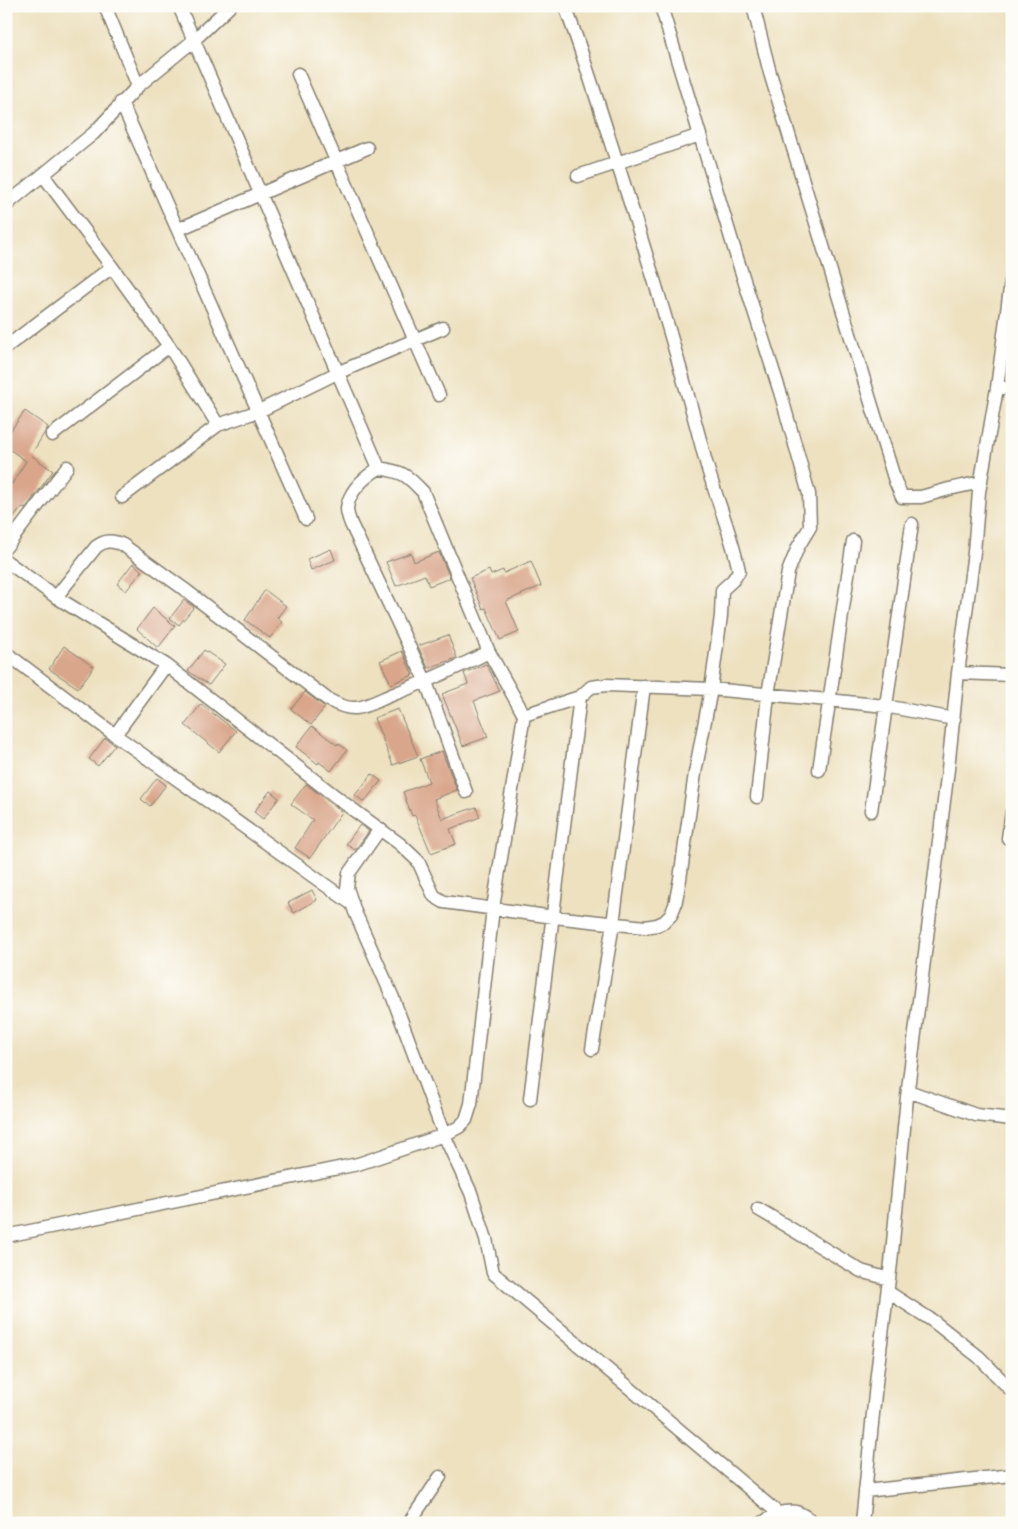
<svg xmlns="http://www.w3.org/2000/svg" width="1018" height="1529" viewBox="0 0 1018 1529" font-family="Caveat,sans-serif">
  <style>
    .building { fill: #d9a68b }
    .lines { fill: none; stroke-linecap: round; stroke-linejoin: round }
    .minor-casing { stroke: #847e6e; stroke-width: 15 }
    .minor { stroke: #fff; stroke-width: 12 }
  </style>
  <rect width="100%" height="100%" fill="#fdfcf7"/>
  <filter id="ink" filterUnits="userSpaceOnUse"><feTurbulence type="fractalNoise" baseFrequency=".02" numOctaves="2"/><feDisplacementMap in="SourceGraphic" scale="10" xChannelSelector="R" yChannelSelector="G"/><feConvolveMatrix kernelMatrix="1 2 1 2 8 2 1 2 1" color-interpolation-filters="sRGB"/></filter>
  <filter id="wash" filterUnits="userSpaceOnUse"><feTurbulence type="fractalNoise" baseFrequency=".0096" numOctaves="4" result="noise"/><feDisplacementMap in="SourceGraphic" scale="20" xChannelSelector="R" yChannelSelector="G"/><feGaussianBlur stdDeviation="1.12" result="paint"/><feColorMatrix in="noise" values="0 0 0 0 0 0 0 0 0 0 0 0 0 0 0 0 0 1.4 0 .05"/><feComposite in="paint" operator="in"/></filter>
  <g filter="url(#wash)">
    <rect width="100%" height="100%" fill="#ede1c0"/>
    <g id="blocks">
      <path class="building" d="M25,411l23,16 -17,28 22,16 -28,38 -3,-2 -16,21v-48l6,4 14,-23 -20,-14v-10z
        M331,549l4,11 -24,10 -4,-11z
        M439,552l11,26 -21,8 -4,-11 -29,11 -10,-24 25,-9 3,9z
        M531,561l10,25 -35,15 13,31 -19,8 -14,-32 -3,1 -13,-31 19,-8 2,5 12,-5 1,3z
        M133,563l9,8 -16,20 -9,-7z
        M265,590l21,16 -9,12 5,4 -12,16 -25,-18z
        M184,600l10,7 -15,18 -9,-7z
        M153,608l22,18 -17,22 -21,-19z
        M448,635l9,23 -29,10 -10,-22z
        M64,646l30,21 -16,21 -29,-19z
        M204,650l21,14 -16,21 -21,-14z
        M402,651l11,24 -22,9 -11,-23z
        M486,664l14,27 -26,10 14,36 -25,9 -21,-52 26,-10 -4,-11z
        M305,692l20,15 -14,18 -20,-16z
        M201,704l35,27 -17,21 -34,-27z
        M398,709l20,47 -25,9 -19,-47z
        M312,726l25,19 1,-2 9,7 -16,21 -12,-9 -1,2 -22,-17z
        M105,738l10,7 -17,21 -9,-7z
        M442,751l15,39 -23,9 8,20 34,-12 4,10 -30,12 6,15 -25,9 -16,-38 -3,1 -9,-24 26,-10 -9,-23z
        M372,774l9,7 -17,21 -9,-7z
        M157,778l9,7 -16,21 -9,-7z
        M306,784l36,28 -32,46 -15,-10 18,-28 -22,-16z
        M270,791l9,7 -16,21 -9,-7z
        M360,825l9,6 -14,19 -9,-6z
        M312,890l5,10 -23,13 -6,-10z"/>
    </g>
  </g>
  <g filter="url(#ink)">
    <use href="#blocks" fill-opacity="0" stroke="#847e6e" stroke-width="1"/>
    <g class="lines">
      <defs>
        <path id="minor" d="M105,6l33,80
          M179,6l200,462
          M661,6l76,252 44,137 28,99 1,33 -12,20 -10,25 -20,123 -11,102
          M753,6l17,67 125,408 7,16h19l28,-8 32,-7
          M298,74l141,321
          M121,102l185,417
          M43,175l69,92 57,79 49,79
          M578,176l122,-41
          M6,205l88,-72 44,-47 55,-45 37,-35
          M179,229l188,-81
          M6,347l106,-80
          M997,388h15
          M52,435l117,-89
          M122,497l96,-72 41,-14 78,-38 106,-45
          M6,547l61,-80
          M6,561l50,36 110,68 178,138 56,41 18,17 16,35 10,6 110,15 91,10 12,-2 7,-3 7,-7 4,-10 5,-26 15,-106 16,-84 10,-73 1,-26 11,-10 6,-9c-8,-40 -25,-77 -35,-116 -27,-103 -58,-204 -91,-305 -15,-48 -30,-96 -48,-144
          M56,597l40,-50c9,-7 16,-7 27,-2l61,44 143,110c9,5 19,10 29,9 11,-1 23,-8 33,-12 34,-13 67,-28 100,-44
          M6,653l109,82 237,169
          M958,673l54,2
          M115,735l51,-70
          M819,770l34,-229
          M466,792l-40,-110 -75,-158c-2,-5 -4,-10 -4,-16 2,-17 18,-31 32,-40 24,4 27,6 44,24l66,160 35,63 56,-18 11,-10 15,-2 105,4 117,11 57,6 69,13
          M871,811l41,-287
          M380,829l-31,44 -2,15 8,24 38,86 51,137 27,58 15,46 7,34 285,240c18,-4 22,-1 36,10
          M1008,838l4,-26
          M592,1049l21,-125 31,-238
          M908,1091l68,24 36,4
          M530,1099l50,-402
          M758,1209l103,62 28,8
          M6,1236l352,-72 86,-29 15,-8 7,-7 5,-16 22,-196 31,-193
          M888,1292l45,29 46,36 33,34
          M865,1491l147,-16
          M409,1523l31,-46
          M762,1523l16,-10
          M862,1523l15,-149 14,-111 16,-166 41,-328 10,-96 16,-121 5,-60 18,-104 15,-115"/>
      </defs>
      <use href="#minor" class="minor-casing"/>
      <use href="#minor" class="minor"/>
    </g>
  </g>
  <rect width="1018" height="1529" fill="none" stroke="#fdfcf7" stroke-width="25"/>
</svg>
